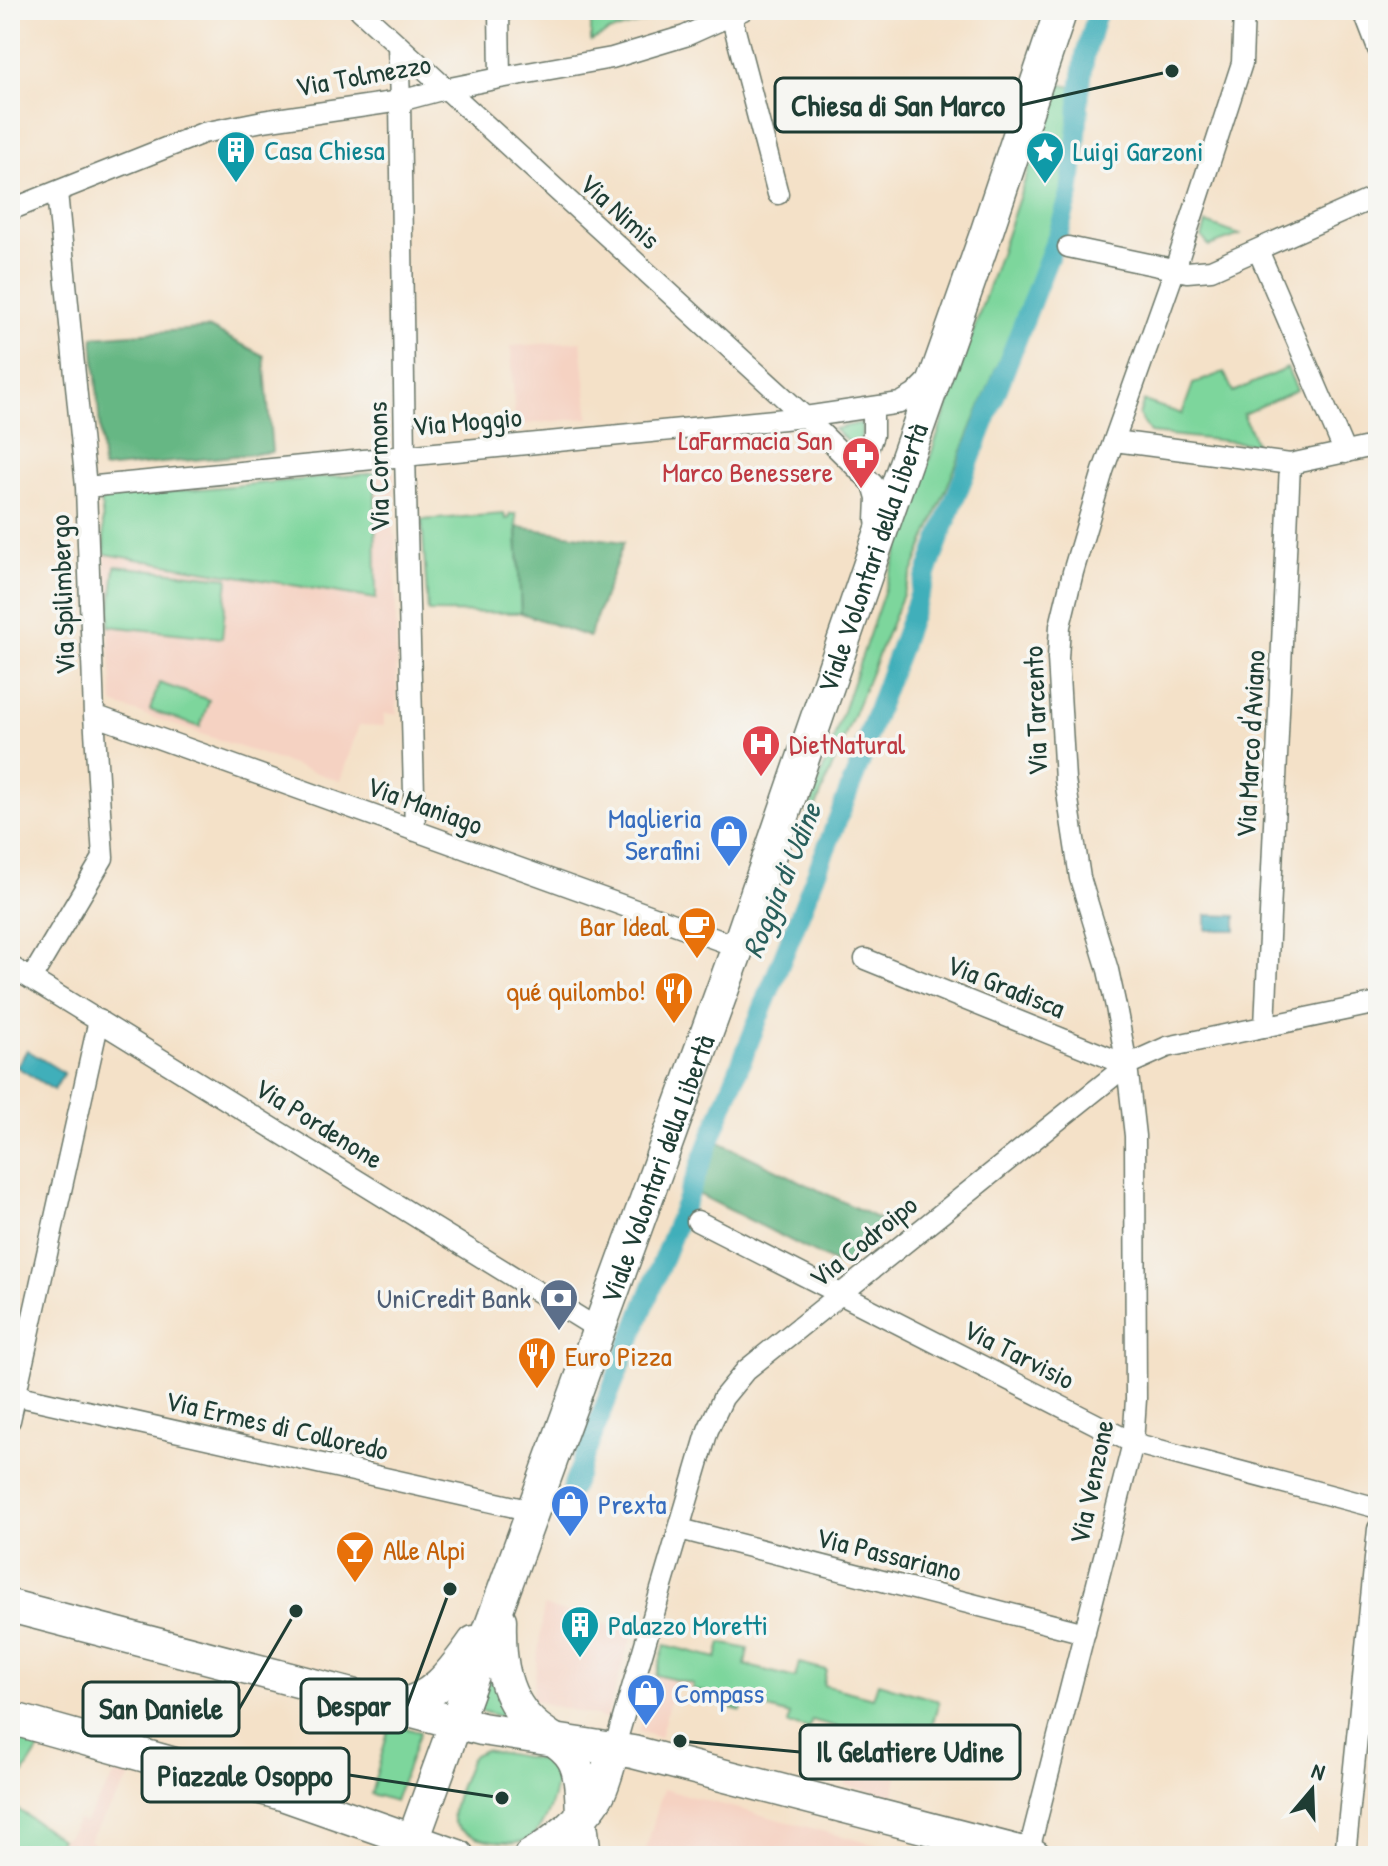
<svg xmlns="http://www.w3.org/2000/svg" width="1388" height="1866" viewBox="0 0 1388 1866" font-family="'Patrick Hand',sans-serif">
  <style>
    .built { fill: #f5d2c2 }
    .green { fill: #7dd69c; stroke: #4e8a68; stroke-width: 2 }
    .forest { fill: #66b784; stroke: #427a5c; stroke-width: 2 }
    .water { fill: #3fafba; stroke: #2f7677; stroke-width: 2 }
    .lines { fill: none; stroke-linecap: round; stroke-linejoin: round }
    .stream { stroke: #3fafba; stroke-width: 6 }
    .canal { stroke: #3fafba; stroke-width: 20 }
    .street-casing { stroke: #6a7668; stroke-width: 23 }
    .secondary-casing { stroke: #6a7668; stroke-width: 31 }
    .primary-casing { stroke: #6a7668; stroke-width: 35 }
    .street { stroke: #fff; stroke-width: 20 }
    .secondary { stroke: #fff; stroke-width: 28 }
    .primary { stroke: #fff; stroke-width: 32 }
    .labels { text-anchor: middle; dominant-baseline: central; stroke-width: 7; stroke-linejoin: round; paint-order: stroke }
    .street-label { font-size: 28px; fill: #1f3d34; stroke: #f6f6f2 }
    .culture-label { font-size: 28px; fill: #0d838f; stroke: #f6f6f2; text-anchor: start }
    .health-label { font-size: 28px; fill: #be3a42; stroke: #f6f6f2; text-anchor: end }
    .shop-label { font-size: 28px; fill: #366cbe; stroke: #f6f6f2; text-anchor: start }
    .food-label { font-size: 28px; fill: #c56008; stroke: #f6f6f2; text-anchor: end }
    .service-label { font-size: 28px; fill: #4e5e75; stroke: #f6f6f2; text-anchor: end }
    .water-label { font-size: 30px; font-style: italic; fill: #295f5c; stroke: #f6f6f2 }
    .leader { fill: none; stroke: #1f3d34; stroke-width: 3 }
    .callout-dot { fill: #1f3d34; stroke: #f6f6f2; stroke-width: 3 }
    .callout { fill: #f6f6f2; stroke: #1f3d34; stroke-width: 3 }
    .callout-label { font-size: 30px; text-anchor: middle; font-weight: bold; fill: #1f3d34 }
  </style>
  <rect width="100%" height="100%" fill="#f6f6f2"/>
  <filter id="ink" filterUnits="userSpaceOnUse"><feTurbulence type="fractalNoise" baseFrequency=".0125" numOctaves="2"/><feDisplacementMap in="SourceGraphic" scale="16" xChannelSelector="R" yChannelSelector="G"/><feConvolveMatrix kernelMatrix="1 2 1 2 8 2 1 2 1" color-interpolation-filters="sRGB"/></filter>
  <filter id="wash" filterUnits="userSpaceOnUse"><feTurbulence type="fractalNoise" baseFrequency=".006" numOctaves="4" result="noise"/><feDisplacementMap in="SourceGraphic" scale="32" xChannelSelector="R" yChannelSelector="G"/><feGaussianBlur stdDeviation="1.8" result="paint"/><feColorMatrix in="noise" values="0 0 0 0 0 0 0 0 0 0 0 0 0 0 0 0 0 1.4 0 .05"/><feComposite in="paint" operator="in"/></filter>
  <g filter="url(#wash)">
    <rect width="100%" height="100%" fill="#f4e1c8"/>
    <path class="built" d="M581,341l8,77 -74,7 -4,-79z
      M394,471l-1,64h2l2,179h-13v12l-25,-1 -19,56 -227,-77 -12,-206z
      M544,1606l89,26 -27,87 -74,-19z
      M656,1675l37,10 -1,4 -18,-4 -14,53 -22,-7z
      M859,1733l47,13 -14,51 -47,-12z
      M121,1766l14,4 -46,70 24,16h-64l12,-17 8,-4 9,-15 6,3z
      M663,1789l15,4 240,63h-274z"/>
    <path class="green" d="M591,10h94l-76,22 -18,9z
      M1058,84l18,4 -6,77 -7,40 -253,616 -5,1z
      M1206,223l34,12 -31,11 -7,-9z
      M1287,368l10,22 -54,24 13,30 -106,-11 -11,-18 5,-14 38,13 11,-30 31,-12 9,20z
      M861,423c2,10 1,17 -7,24l-20,-18z
      M375,473l1,126 -271,-45 -4,-56z
      M504,514l2,5 4,-1v-4h6l5,99 -93,-1 -6,-92z
      M115,566l113,12 -6,60 -113,-12z
      M159,683l50,17 -9,27 -50,-17z
      M721,1643l27,6 -3,16 50,13 4,-15 27,7 -3,15 50,13 5,-15 61,18 -10,35 -19,-6 -4,16 -94,-26 -3,9 -21,-5 2,-9 -46,-13 -3,9 -21,-6 1,-8 -29,-8 1,-5 -37,-9 9,-30 52,13z
      M495,1651l14,68 -32,-9z
      M390,1724l30,8 -25,69 -24,-7z
      M10,1737l31,9 -31,49z
      M484,1750l64,11 9,7c1,19 -11,63 -31,72 -15,7 -69,-2 -73,-20 -3,-14 12,-46 17,-60l4,-5z
      M10,1804l51,35 -12,17h-39z"/>
    <path class="forest" d="M210,328l54,28 8,96 -169,17 -10,-132z
      M517,527l107,15 -35,95 -68,-24z
      M719,1142l170,82 -48,42 -143,-72z"/>
    <path class="water" d="M1206,915l30,1v14h-30z
      M27,1050l37,23 -10,17 -37,-23z"/>
    <g class="lines">
      <path class="stream" d="M862,758l9,-13 38,-99 -1,-20"/>
      <path class="canal" d="M572,1488l290,-730 3,-14 76,-209 117,-301 12,-40 7,-59 3,-45 5,-35 13,-45"/>
    </g>
  </g>
  <g filter="url(#ink)">
    <g class="lines">
      <defs>
        <path id="street" d="M360,10l445,407 68,67 4,14 -1,23
          M499,10l1,68
          M1363,10l15,39
          M731,15l47,179
          M398,45l2,56 5,354 10,376
          M10,210l193,-77 60,-12 137,-20 45,-12 55,-11 112,-20 73,-22 58,-26
          M1068,247l119,25 24,-2 167,-74
          M1258,250l87,203
          M1115,441l175,23 88,-19
          M860,472l13,-37v-28
          M86,487l719,-70 95,-14 15,-9 15,-15
          M94,715l644,232
          M865,959l262,106
          M10,966l588,363
          M31,979l72,-121 -9,-143 -8,-228 -29,-295
          M1265,1027l25,-563
          M697,1221l436,222 245,65
          M10,1394l522,117
          M10,1420l89,-400
          M680,1529l405,104
          M614,1749l94,-319 15,-32 23,-28 381,-305 40,-18 211,-44
          M1028,1854l105,-411 3,-44 -1,-263 -8,-71 -11,-58 -8,-37 -28,-92 -15,-98 -7,-122 2,-32 13,-54 30,-101 72,-202 67,-206 2,-53
          M1345,1856l33,-327"/>
        <path id="secondary" d="M582,1814l5,42"/>
        <g id="primary">
          <path d="M10,1606l472,123 151,23 402,104"/>
          <path d="M500,1620c-1,39 3,80 36,107 13,11 29,17 37,32 9,16 8,38 9,55"/>
          <path d="M396,1706c38,-6 57,-35 78,-64"/>
          <path d="M10,1718l272,76 176,62"/>
          <path id="s1" d="M413,1840l325,-893 138,-401 110,-312 75,-224"/>
          <path d="M530,1856c22,-12 59,-41 70,-65 6,-13 9,-28 14,-42"/>
        </g>
      </defs>
      <use href="#street" class="street-casing"/>
      <use href="#secondary" class="secondary-casing"/>
      <use href="#primary" class="primary-casing"/>
      <use href="#street" class="street"/>
      <use href="#secondary" class="secondary"/>
      <use href="#primary" class="primary"/>
    </g>
  </g>
  <defs>
    <symbol id="building-pin" viewBox="-11 -11 22 30"><path d="M0 17L-7.5 6A9.5 9.5 0 1 1 7.5 6Z" fill="#0f9aa8" stroke="#f6f6f2"/><path d="M-4-6H4V6H1V3H-1V6H-4ZM-2.5-4.3h1.7v1.8h-1.7ZM.8-4.3h1.7v1.8H.8ZM-2.5-1h1.7V.8h-1.7ZM.8-1h1.7V.8H.8Z" fill="#fff"/></symbol>
    <symbol id="sight-pin" viewBox="-11 -11 22 30"><path d="M0 17L-7.5 6A9.5 9.5 0 1 1 7.5 6Z" fill="#0f9aa8" stroke="#f6f6f2"/><path d="M0-6L1.8-2.2L6-1.7L2.9 1.2L3.7 5.4L0 3.3L-3.7 5.4L-2.9 1.2L-6-1.7L-1.8-2.2Z" fill="#fff"/></symbol>
    <symbol id="pharmacy-pin" viewBox="-11 -11 22 30"><path d="M0 17L-7.5 6A9.5 9.5 0 1 1 7.5 6Z" fill="#e0444e" stroke="#f6f6f2"/><path d="M-2-6h4v4h4v4h-4v4h-4v-4h-4v-4h4Z" fill="#fff"/></symbol>
    <symbol id="hospital-pin" viewBox="-11 -11 22 30"><path d="M0 17L-7.5 6A9.5 9.5 0 1 1 7.5 6Z" fill="#e0444e" stroke="#f6f6f2"/><path d="M-5-5h3v3.5h4V-5h3V5h-3V1.5h-4V5h-3Z" fill="#fff"/></symbol>
    <symbol id="shop-pin" viewBox="-11 -11 22 30"><path d="M0 17L-7.5 6A9.5 9.5 0 1 1 7.5 6Z" fill="#3f7fe0" stroke="#f6f6f2"/><path d="M-5-2.5h2.3a2.7 3.5 0 0 1 5.4 0H5L5.5 6h-11ZM-1.5-2.5h3a1.5 2.3 0 0 0-3 0Z" fill="#fff"/></symbol>
    <symbol id="cafe-pin" viewBox="-11 -11 22 30"><path d="M0 17L-7.5 6A9.5 9.5 0 1 1 7.5 6Z" fill="#e8710a" stroke="#f6f6f2"/><path d="M-5.5-4.5H6V0H3Q3 3.5 0 3.5H-2.5Q-5.5 3.5-5.5 0ZM3-3.2v2h1.7v-2ZM-6 4.5H4V6H-6Z" fill="#fff"/></symbol>
    <symbol id="restaurant-pin" viewBox="-11 -11 22 30"><path d="M0 17L-7.5 6A9.5 9.5 0 1 1 7.5 6Z" fill="#e8710a" stroke="#f6f6f2"/><path d="M-5-6h1v4h1v-4h1v4h1v-4h1v5L-1.5 .5V6h-2V.5L-5-1ZM5-6V6H3V1.5H1.5Q1.5-4 5-6Z" fill="#fff"/></symbol>
    <symbol id="bank-pin" viewBox="-11 -11 22 30"><path d="M0 17L-7.5 6A9.5 9.5 0 1 1 7.5 6Z" fill="#5c6f8a" stroke="#f6f6f2"/><path d="M-6-4H6V4H-6ZM0-2.3a2.3 2.3 0 1 0 0 4.6a2.3 2.3 0 1 0 0-4.6Z" fill="#fff"/></symbol>
    <symbol id="bar-pin" viewBox="-11 -11 22 30"><path d="M0 17L-7.5 6A9.5 9.5 0 1 1 7.5 6Z" fill="#e8710a" stroke="#f6f6f2"/><path d="M-6-5H6L.8 .8V4.5H3.5V6h-7V4.5H-.8V.8Z" fill="#fff"/></symbol>
  </defs>
  <g fill-rule="evenodd">
    <use href="#building-pin" x="214" y="128" width="44" height="60"/>
    <use href="#sight-pin" x="1023" y="129" width="44" height="60"/>
    <use href="#pharmacy-pin" x="839" y="434" width="44" height="60"/>
    <use href="#hospital-pin" x="739" y="722" width="44" height="60"/>
    <use href="#shop-pin" x="707" y="812" width="44" height="60"/>
    <use href="#cafe-pin" x="675" y="904" width="44" height="60"/>
    <use href="#restaurant-pin" x="652" y="969" width="44" height="60"/>
    <use href="#bank-pin" x="537" y="1276" width="44" height="60"/>
    <use href="#restaurant-pin" x="515" y="1334" width="44" height="60"/>
    <use href="#shop-pin" x="548" y="1482" width="44" height="60"/>
    <use href="#bar-pin" x="333" y="1528" width="44" height="60"/>
    <use href="#building-pin" x="558" y="1603" width="44" height="60"/>
    <use href="#shop-pin" x="624" y="1671" width="44" height="60"/>
  </g>
  <g class="labels">
    <g class="street-label">
      <text transform="translate(363 75) rotate(-10)">Via Tolmezzo</text>
      <text transform="translate(620 211) rotate(42)">Via Nimis</text>
      <text transform="translate(467 421) rotate(-5)">Via Moggio</text>
      <text transform="translate(378 467) rotate(-91)">Via Cormons</text>
      <text stroke="none"><textPath href="#s1" startOffset="1362">Viale Volontari della Libertà</textPath></text>
      <text transform="translate(62 595) rotate(-92)">Via Spilimbergo</text>
      <text transform="translate(1035 711) rotate(-92)">Via Tarcento</text>
      <text transform="translate(1250 744) rotate(-87)">Via Marco d'Aviano</text>
      <text transform="translate(425 805) rotate(20)">Via Maniago</text>
      <text transform="translate(1006 986) rotate(22)">Via Gradisca</text>
      <text transform="translate(319 1123) rotate(32)">Via Pordenone</text>
      <text stroke="none"><textPath href="#s1" startOffset="714">Viale Volontari della Libertà</textPath></text>
      <text transform="translate(863 1241) rotate(-39)">Via Codroipo</text>
      <text transform="translate(1019 1354) rotate(27)">Via Tarvisio</text>
      <text transform="translate(277 1425) rotate(13)">Via Ermes di Colloredo</text>
      <text transform="translate(1091 1482) rotate(-78)">Via Venzone</text>
      <text transform="translate(889 1554) rotate(14)">Via Passariano</text>
    </g>
    <g class="culture-label">
      <text x="264" y="150">Casa Chiesa</text>
      <text x="1073" y="151">Luigi Garzoni</text>
      <text x="608" y="1625">Palazzo Moretti</text>
    </g>
    <g class="health-label">
      <text x="833" y="440">LaFarmacia San<tspan x="833" dy="32">Marco Benessere</tspan></text>
      <text x="789" y="744" text-anchor="start">DietNatural</text>
    </g>
    <g class="shop-label">
      <text x="701" y="818" text-anchor="end">Maglieria<tspan x="701" dy="32">Serafini</tspan></text>
      <text x="598" y="1504">Prexta</text>
      <text x="674" y="1693">Compass</text>
    </g>
    <g class="food-label">
      <text x="669" y="926">Bar Ideal</text>
      <text x="646" y="991">qué quilombo!</text>
      <text x="565" y="1356" text-anchor="start">Euro Pizza</text>
      <text x="383" y="1550" text-anchor="start">Alle Alpi</text>
    </g>
    <g class="service-label">
      <text x="531" y="1298">UniCredit Bank</text>
    </g>
    <g class="water-label">
      <text transform="translate(781 880) rotate(-68)">Roggia di Udine</text>
    </g>
  </g>
  <path class="leader" d="M1172 71L1021 105M450 1589L407 1706M296 1611L239 1709M680 1741L800 1752M502 1798L349 1775"/>
  <g class="callout-dot">
    <circle cx="1172" cy="71" r="8"/>
    <circle cx="450" cy="1589" r="8"/>
    <circle cx="296" cy="1611" r="8"/>
    <circle cx="680" cy="1741" r="8"/>
    <circle cx="502" cy="1798" r="8"/>
  </g>
  <g class="callout">
    <rect x="775" y="78" width="246" height="54" rx="8"/>
    <rect x="301" y="1679" width="106" height="54" rx="8"/>
    <rect x="83" y="1682" width="156" height="54" rx="8"/>
    <rect x="800" y="1725" width="220" height="54" rx="8"/>
    <rect x="142" y="1748" width="207" height="54" rx="8"/>
  </g>
  <g class="callout-label">
    <text x="898" y="116">Chiesa di San Marco</text>
    <text x="354" y="1716">Despar</text>
    <text x="161" y="1719">San Daniele</text>
    <text x="910" y="1762">Il Gelatiere Udine</text>
    <text x="245" y="1786">Piazzale Osoppo</text>
  </g>
  <rect width="1388" height="1866" fill="none" stroke="#f6f6f2" stroke-width="40"/>
  <g transform="translate(1312 1790) rotate(19)" stroke="#f6f6f2" stroke-width="6" paint-order="stroke">
  <path d="M0-6L14 30L0 20L-14 30Z" fill="#1f3d34"/>
  <text y="-12" font-size="22" font-weight="bold" text-anchor="middle" fill="#1f3d34">N</text>
  </g>
</svg>
